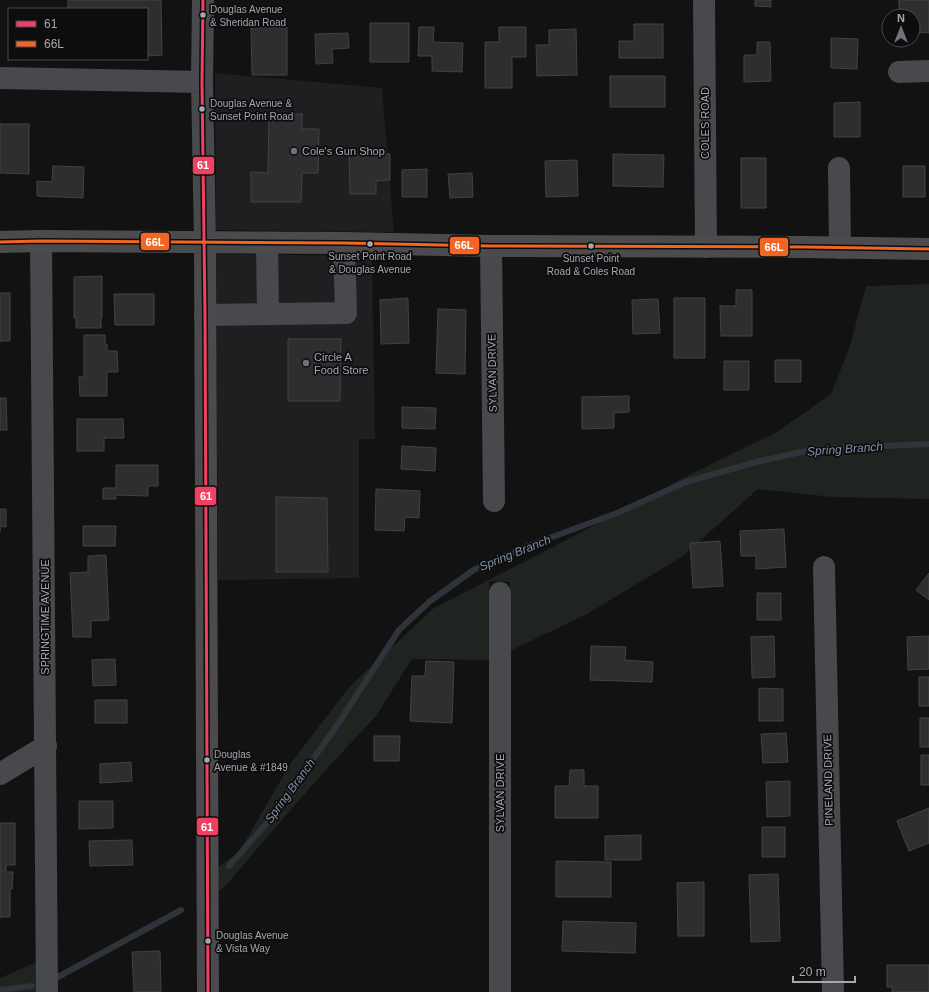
<svg xmlns="http://www.w3.org/2000/svg" width="929" height="992" viewBox="0 0 929 992" font-family="Arial,sans-serif">
  <style>
    .built { fill: #1f1f21 }
    .green { fill: #1f2420 }
    .lines { fill: none; stroke-linecap: round; stroke-linejoin: round }
    .stream { stroke: #2e343a; stroke-width: 6 }
    .building { fill: #2e2e30; stroke: #424246 }
    .minor { stroke: #48494c; stroke-width: 22 }
    .major { stroke: #4b4b4e; stroke-width: 22 }
    .bus-1-casing { stroke: #0d0d0e; stroke-width: 6 }
    .bus-2-casing { stroke: #0d0d0e; stroke-width: 6 }
    .bus-1 { stroke: #f24062; stroke-width: 3 }
    .bus-2 { stroke: #f26522; stroke-width: 3 }
    .bus-dot { fill: #a5a7b2; stroke: #0d0d0e; stroke-width: 1.5 }
    .poi-dot { fill: #72737a; stroke: #0d0d0e; stroke-width: 1.5 }
    .labels { text-anchor: middle; dominant-baseline: central; stroke-width: 3.5; stroke-linejoin: round; paint-order: stroke }
    .bus-label { font-size: 10px; fill: #a5a7b2; stroke: #0d0d0e; text-anchor: start }
    .street-label { font-size: 11px; fill: #a5a7b2; stroke: #0d0d0e }
    .poi-label { font-size: 11px; fill: #a5a7b2; stroke: #0d0d0e; text-anchor: start }
    .water-label { font-size: 12px; font-style: italic; fill: #7f90aa; stroke: #0d0d0e }
    .line-badge { stroke: #0d0d0e; stroke-width: 1.5 }
    .badge-label { font-size: 11px; text-anchor: middle; font-weight: bold; fill: #fff }
  </style>
  <rect width="100%" height="100%" fill="#121213"/>
  <path class="built" d="M215,73l167,15 12,144 -178,-2z
    M216,254l156,2 3,183h-16v139l-141,2z"/>
  <path class="green" d="M929,284v215l-97,-2 -74,-8 -75,67 -96,58 -77,37v-69l-21,-1v79l-77,-1 -36,57 -54,58 -55,63 -39,46 -10,9v-25l21,-15 52,-89 59,-77 84,-78 121,-62 138,-73 84,-41 54,-38 19,-48 16,-60z
    M37,962v30h-37v-14z"/>
  <g class="lines">
    <path class="stream" d="M229,866l38,-43 67,-93 65,-100 30,-28 46,-33 53,-23 89,-33 69,-31 74,-21 55,-12 114,-5
      M58,977l123,-67
      M0,990l32,-4"/>
  </g>
  <path class="building" d="M68,0h93l1,55 -15,1v-47h-79z
    M755,0h16v7l-16,-1z
    M899,0h30v33l-16,-1v-16h-14z
    M370,23h39v39h-39z
    M634,24h29v34h-44v-17h15z
    M287,27v48h-35l-1,-47z
    M419,27h15l-1,15 30,1 -1,29 -30,-1v-15h-14z
    M499,27h27v30h-14v31h-27v-46h14z
    M576,29l1,46 -40,1 -1,-31h13v-15z
    M348,33l1,15 -17,1 1,14 -17,1 -1,-30z
    M831,38l27,1 -1,30 -26,-1z
    M757,42h13l1,39 -27,1v-27h13z
    M610,76h55v31h-55z
    M860,102v35h-26v-34z
    M269,114h33v15h17l-1,44h-16l-1,29h-50v-30l17,1z
    M0,124h29v50l-29,-1z
    M349,154h41v26l-14,1v13h-26z
    M613,154l51,1 -1,32 -50,-1z
    M741,158h25v50h-25z
    M577,160l1,36 -32,1 -1,-36z
    M53,166l31,1 -1,31 -46,-2v-15l15,1z
    M903,166h22v31h-22z
    M427,169v28h-25v-27z
    M472,173l1,24 -23,1 -2,-24z
    M102,276v42h-1v10h-25v-10h-2v-41z
    M736,290h16v46h-31l-1,-30h16z
    M0,293h10v48h-10z
    M114,294h40v31h-39z
    M408,298l1,45 -28,1 -1,-44z
    M674,298h31v60h-31z
    M658,299l2,34 -27,1 -1,-34z
    M438,309l28,1 -1,64 -29,-1z
    M84,335h21v9h2v7h10l1,21h-11v24h-27l-1,-19h5z
    M288,339h53l-1,62h-52z
    M775,360h26v22h-26z
    M724,361h25v29h-25z
    M629,396v16l-15,1v15l-32,1v-32z
    M0,398h6l1,32h-7z
    M402,407l34,1 -1,21 -33,-1z
    M77,419h46l1,19h-20v13h-27z
    M402,446l34,2 -1,23 -34,-2z
    M116,465h42v21h-10v10l-32,-1v4h-13v-11h13z
    M376,489l44,2 -1,27 -14,-1 -1,14 -29,-1z
    M276,497l51,1 1,74h-52z
    M0,509h6v18l-6,-1v6z
    M83,526h33l-1,20h-32z
    M784,529l2,38 -30,2v-13h-15l-1,-25z
    M720,541l3,45 -30,2 -3,-45z
    M106,555l3,65 -18,1v16h-18l-3,-64 18,-1v-16z
    M929,573v27l-13,-10z
    M757,593h24v27h-24z
    M774,636l1,41 -23,1 -1,-41z
    M929,636v33l-21,1 -1,-33z
    M591,646l35,1 -1,13 28,2 -1,20 -62,-2z
    M115,659l1,26 -23,1 -1,-26z
    M426,661l28,1 -2,61 -42,-2 2,-45h13z
    M919,677h10v29h-10z
    M759,688l24,1v32h-24z
    M95,700h32v23h-32z
    M920,718h9v29h-9z
    M786,733l2,29 -25,1 -2,-29z
    M374,736h26l-1,25h-25z
    M921,755h8v30h-8z
    M131,762l1,19 -32,2v-19z
    M570,770h14v16h14v32h-43v-32h14z
    M790,781v35l-23,1 -1,-35z
    M79,801h34v27l-34,1z
    M929,808v35l-20,8 -12,-30z
    M0,823h15v42h-9v7h7l-1,17h-2v28h-10z
    M762,827h23v30h-23z
    M641,835v25h-36v-24z
    M132,840l1,25 -43,1 -1,-25z
    M556,861l55,1v35h-55z
    M778,874l2,67 -29,1 -2,-67z
    M704,882v54h-26l-1,-53z
    M563,921l73,2 -1,30 -73,-2z
    M160,951l1,41h-27l-2,-40z
    M887,965h42v27h-37v-5h-5z"/>
  <g class="lines">
    <path class="minor" d="M203,0l-1,82 3,160
      M704,0l2,247
      M899,72l30,-1
      M0,78l202,4
      M839,168l1,80
      M41,241l6,751
      M267,243l1,71
      M491,246l3,255
      M205,315l141,-2 -2,-70
      M824,567l9,425
      M500,593v399
      M0,774l46,-28"/>
    <path class="major" d="M0,242l41,-1 303,2 147,3 313,1 125,2
      M205,242l3,750"/>
    <defs>
      <path id="bus-1" d="M203,0l-1,82 3,233 3,677"/>
      <path id="bus-2" d="M0,242l41,-1 303,2 147,3 313,1 125,2"/>
    </defs>
    <use href="#bus-1" class="bus-1-casing"/>
    <use href="#bus-2" class="bus-2-casing"/>
    <use href="#bus-1" class="bus-1"/>
    <use href="#bus-2" class="bus-2"/>
  </g>
  <g class="bus-dot">
    <circle cx="203" cy="15" r="3.5"/>
    <circle cx="202" cy="109" r="3.5"/>
    <circle cx="370" cy="244" r="3.5"/>
    <circle cx="591" cy="246" r="3.5"/>
    <circle cx="207" cy="760" r="3.5"/>
    <circle cx="208" cy="941" r="3.5"/>
  </g>
  <g class="poi-dot">
    <circle cx="294" cy="151" r="4"/>
    <circle cx="306" cy="363" r="4"/>
  </g>
  <g class="labels">
    <g class="bus-label">
      <text x="210" y="9">Douglas Avenue<tspan x="210" dy="13">&amp; Sheridan Road</tspan></text>
      <text x="210" y="103">Douglas Avenue &amp;<tspan x="210" dy="13">Sunset Point Road</tspan></text>
      <text x="370" y="256" text-anchor="middle">Sunset Point Road<tspan x="370" dy="13">&amp; Douglas Avenue</tspan></text>
      <text x="591" y="258" text-anchor="middle">Sunset Point<tspan x="591" dy="13">Road &amp; Coles Road</tspan></text>
      <text x="214" y="754">Douglas<tspan x="214" dy="13">Avenue &amp; #1849</tspan></text>
      <text x="216" y="935">Douglas Avenue<tspan x="216" dy="13">&amp; Vista Way</tspan></text>
    </g>
    <g class="street-label">
      <text transform="translate(705 123) rotate(-90)">COLES ROAD</text>
      <text transform="translate(492 373) rotate(-91)">SYLVAN DRIVE</text>
      <text transform="translate(45 617) rotate(-90)">SPRINGTIME AVENUE</text>
      <text transform="translate(828 780) rotate(-91)">PINELAND DRIVE</text>
      <text transform="translate(500 793) rotate(-90)">SYLVAN DRIVE</text>
    </g>
    <g class="poi-label">
      <text x="302" y="151">Cole's Gun Shop</text>
      <text x="314" y="357">Circle A<tspan x="314" dy="13">Food Store</tspan></text>
    </g>
    <g class="water-label">
      <text transform="translate(845 449) rotate(-4)">Spring Branch</text>
      <text transform="translate(515 553) rotate(-22)">Spring Branch</text>
      <text transform="translate(290 791) rotate(-54)">Spring Branch</text>
    </g>
  </g>
  <g class="line-badge">
    <rect x="192" y="156" width="23" height="19" rx="4" fill="#f24062"/>
    <rect x="140" y="232" width="30" height="19" rx="4" fill="#f26522"/>
    <rect x="449" y="236" width="31" height="19" rx="4" fill="#f26522"/>
    <rect x="759" y="237" width="30" height="20" rx="4" fill="#f26522"/>
    <rect x="194" y="486" width="23" height="20" rx="4" fill="#f24062"/>
    <rect x="196" y="817" width="23" height="19" rx="4" fill="#f24062"/>
  </g>
  <g class="badge-label">
    <text x="203" y="169">61</text>
    <text x="155" y="246">66L</text>
    <text x="464" y="249">66L</text>
    <text x="774" y="251">66L</text>
    <text x="206" y="500">61</text>
    <text x="207" y="831">61</text>
  </g>
  <rect x="8" y="8" width="140" height="52" fill="#0d0d0e" stroke="#4a4b50"/>
  <rect x="16" y="21" width="20" height="6" fill="#f24062" stroke="#4a4b50"/>
  <text x="44" y="28" font-size="12" fill="#a5a7b2">61</text>
  <rect x="16" y="41" width="20" height="6" fill="#f26522" stroke="#4a4b50"/>
  <text x="44" y="48" font-size="12" fill="#a5a7b2">66L</text>
  <g transform="translate(901 28)"><circle r="19" fill="#0d0d0e" stroke="#4a4b50"/>
  <path d="M0-3L7 15L0 10L-7 15Z" fill="#72737a"/>
  <text y="-6" font-size="11" font-weight="bold" text-anchor="middle" fill="#a5a7b2">N</text>
  </g>
  <path d="M793 976v6h62v-6" fill="none" stroke="#a5a7b2" stroke-width="2"/>
  <text x="799" y="976" font-size="12" fill="#a5a7b2" stroke="#0d0d0e" stroke-width="3" paint-order="stroke">20 m</text>
</svg>
